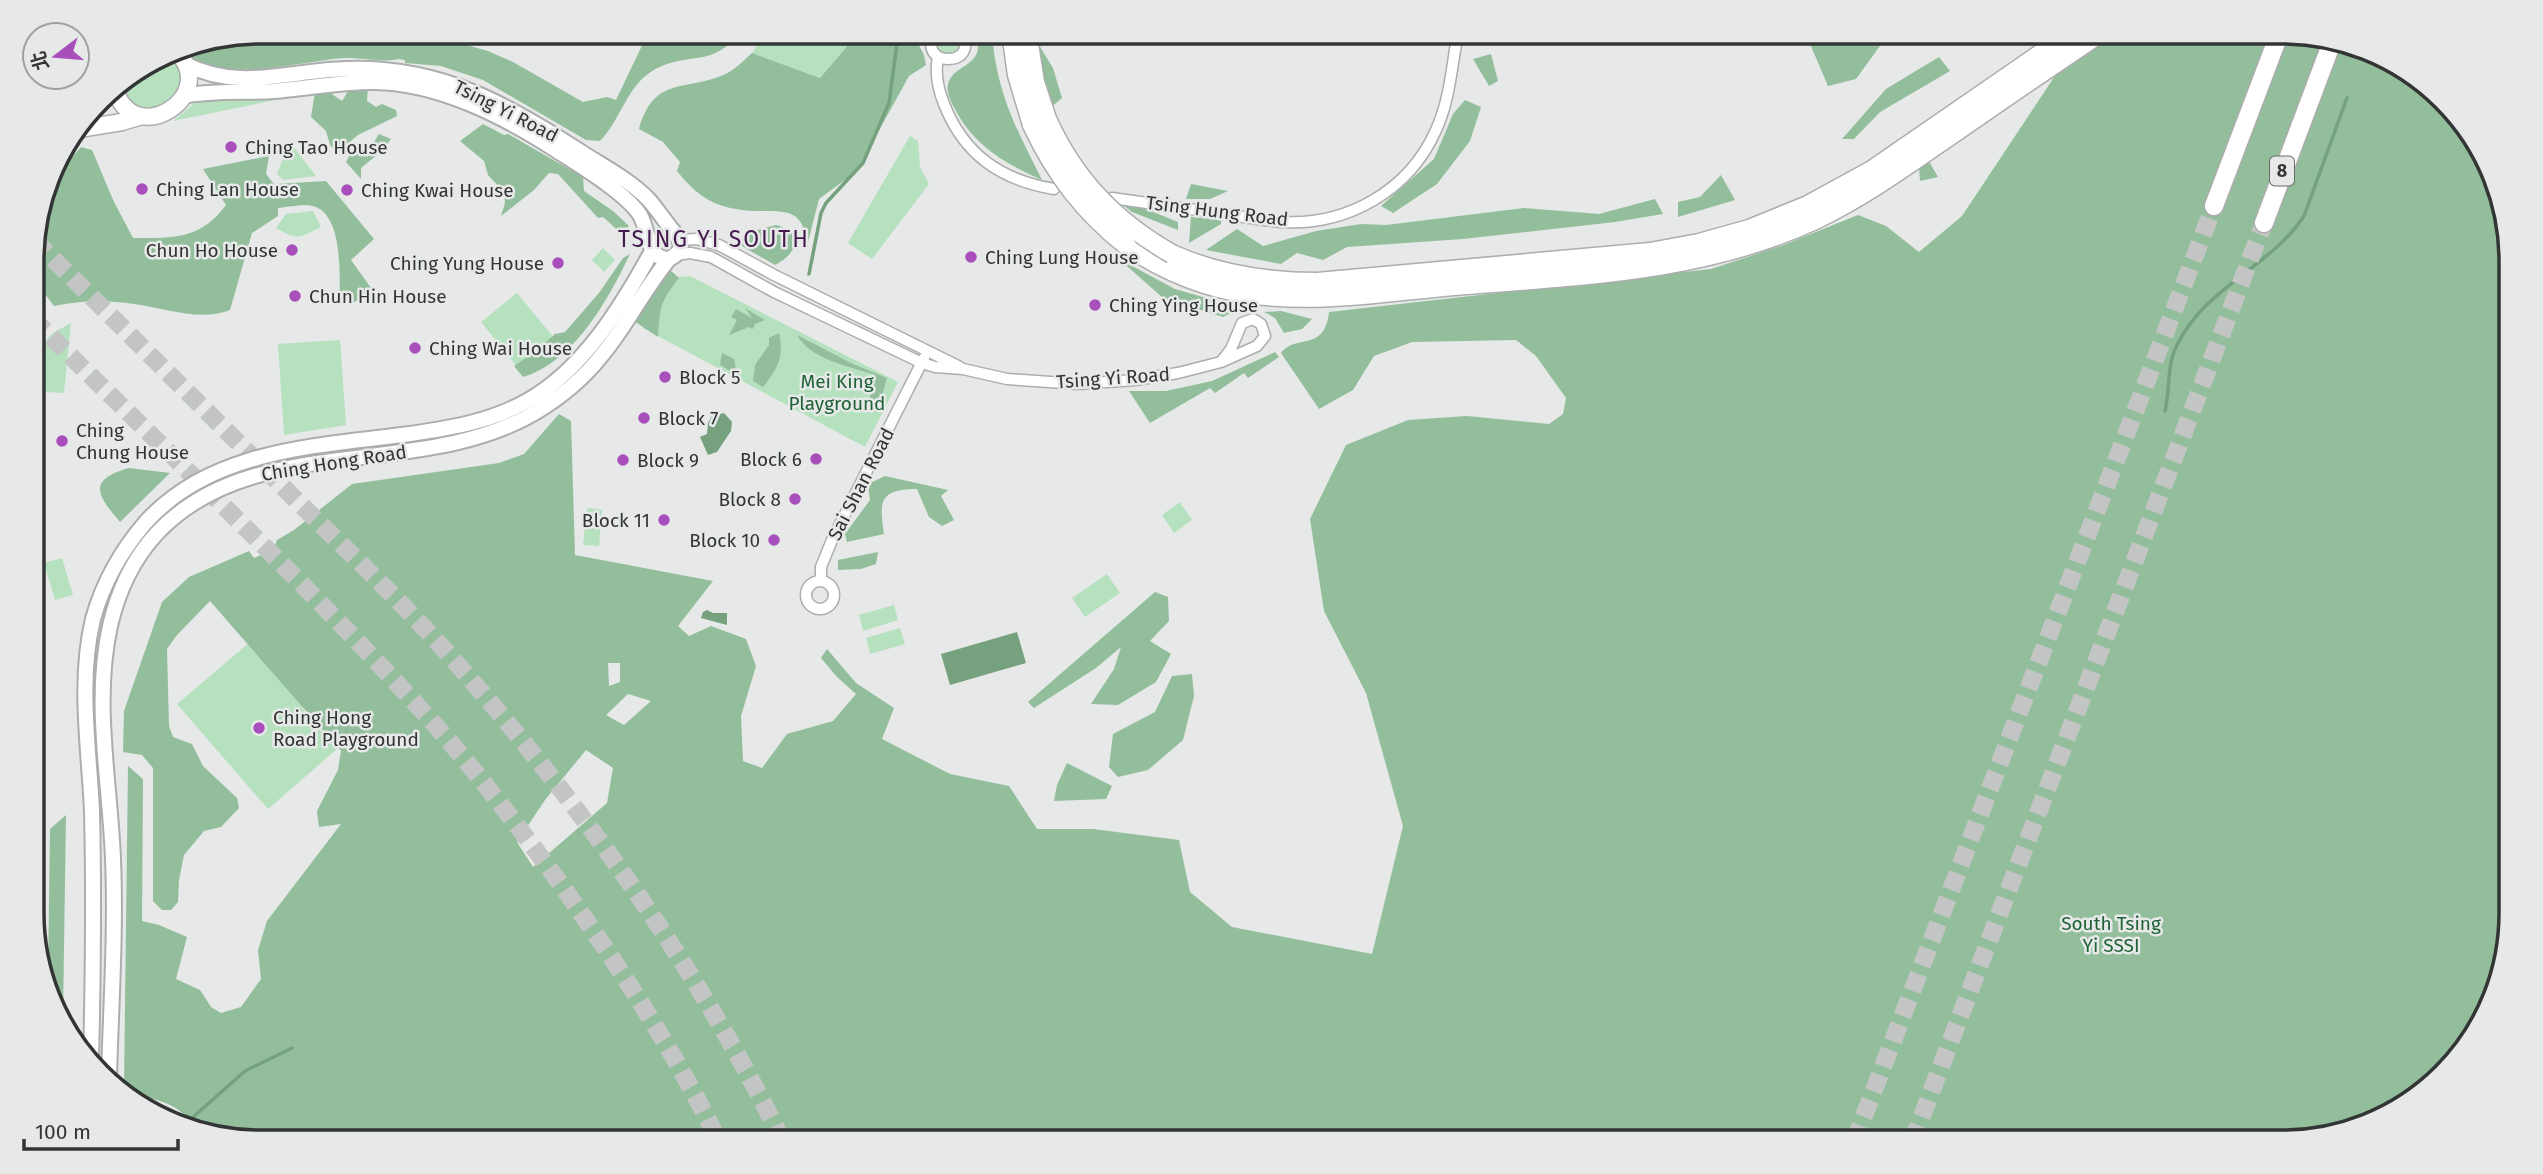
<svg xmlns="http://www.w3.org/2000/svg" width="2543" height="1174" viewBox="0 0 2543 1174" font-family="'Fira Sans','Noto Sans TC',sans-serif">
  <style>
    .green { fill: #b5e1bf }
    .forest { fill: #92be9c; fill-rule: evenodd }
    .water { fill: #75a17f }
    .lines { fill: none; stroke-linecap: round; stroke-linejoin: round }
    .stream { stroke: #75a17f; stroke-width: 3.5 }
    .highway-tunnel { stroke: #c2c5c3; stroke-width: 18; stroke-dasharray: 18 9; stroke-linecap: butt }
    .street-casing { stroke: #abaeac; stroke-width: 13 }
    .secondary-casing { stroke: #abaeac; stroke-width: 18 }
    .primary-casing { stroke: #abaeac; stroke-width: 19 }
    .highway-casing { stroke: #abaeac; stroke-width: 21 }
    .street { stroke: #fff; stroke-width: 10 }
    .secondary { stroke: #fff; stroke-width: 14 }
    .primary { stroke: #fff; stroke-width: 16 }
    .highway { stroke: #fff; stroke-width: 18 }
    .highway-bridge-casing { stroke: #abaeac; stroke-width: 21; stroke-linecap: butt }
    .highway-bridge { stroke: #fff; stroke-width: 18 }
    .poi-dot { fill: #a84fbb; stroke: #e6e9e7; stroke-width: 2.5 }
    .labels { text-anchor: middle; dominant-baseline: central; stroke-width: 5; stroke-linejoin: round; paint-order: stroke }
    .shield { fill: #e6e9e7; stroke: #696b6a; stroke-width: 2 }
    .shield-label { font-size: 18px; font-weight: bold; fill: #333534 }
    .street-label { font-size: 19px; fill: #333534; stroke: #e6e9e7 }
    .poi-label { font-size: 19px; fill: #333534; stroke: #e6e9e7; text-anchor: start }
    .park-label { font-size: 19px; fill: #1f6236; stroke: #e6e9e7 }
    .quarter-label { font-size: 23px; letter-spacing: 2px; fill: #451b4f; stroke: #e6e9e7 }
    .rim { fill: none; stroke: #333534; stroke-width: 3.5 }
  </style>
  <rect width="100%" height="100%" fill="#e6e9e7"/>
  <path class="green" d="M937 43a12 12 0 1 1 24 0a12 12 0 1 1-24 0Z
    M766,32h91l-13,18 -24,28 -68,-25z
    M167,53c3,4 8,8 10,13 21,34 -44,67 -56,15z
    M285,98l-112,23 23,-19 17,-3z
    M910,136l8,5 2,26 9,17 -57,75 -24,-16z
    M290,142l26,34 -33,4 -6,-6z
    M313,211l8,16c-22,11 -23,14 -45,1l10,-14z
    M603,248l12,12 -11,12 -12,-12z
    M690,276l208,106 -33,65 -222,-119 26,-44 9,-7z
    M517,293l37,45 -36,30 -37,-46z
    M71,323l-7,70 -32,-2v-35l21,-23z
    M340,340l6,85 -62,10 -6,-91z
    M1180,502l12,18 -18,13 -12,-18z
    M587,508l15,2 -3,36 -16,-1z
    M62,558l11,37 -18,5 -11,-37z
    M1107,574l13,19 -35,24 -13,-19z
    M894,605l4,15 -35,11 -4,-16z
    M900,628l5,16 -35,10 -4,-16z
    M249,643l55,63 -2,2 35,41 -69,60 -91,-105z"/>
  <path class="forest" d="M261,32h159l68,19 25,11 70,40 24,-5 9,3 31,-65 -2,-3h94c-23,34 -47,21 -77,34 -35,14 -38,50 -62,75l-14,-1 -103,-60 -42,-14 -36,-3v-3l-7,-1c-14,4 -37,-2 -54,-1 -32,1 -146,32 -159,-11z
    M857,32h55l12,23 2,10 -17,11 -53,96 -37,27 -12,47c-3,-36 -18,-35 -49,-35 -13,0 -26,-2 -38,-6 -18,-6 -31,-19 -43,-34l3,-9 -17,-20 -24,-13c15,-52 43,-38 82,-53 13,-5 21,-14 31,-23l68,25 24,-28z
    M976,32h16c4,60 24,96 50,148 -36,-16 -68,-34 -87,-71 -4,-7 -9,-16 -7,-25 6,-22 39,-16 28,-52z
    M1805,32h85l-34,47 -28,7z
    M2084,32h198l88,17 94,73 46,109 1,682 -17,88 -30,52 -54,51 -113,38h-2036c-12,-2 -52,-7 -60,-12 -11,-8 -18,-19 -31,-25 -18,-9 -29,-4 -46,-18l4,-321 15,13 -1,142 17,4 28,12 -11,42 24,11 11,17 10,6 20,-6 20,-28 -3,-29 9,-29 74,-97 -22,3 -2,-16 21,-41 3,-19 -131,-150 -33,34 -10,14 2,77 4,11 19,7 11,22 34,32 2,10 -18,19 -17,4 -20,24 -5,25 -1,22 -7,8h-9l-9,-9v-133l-11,-13 -19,-3 1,-41 38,-109 27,-25 60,-26 5,7 19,-8 4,-10 17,-10 58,-46 147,-21 25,-9 35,-40 12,7 4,134 138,26 -35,45 11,10 22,-10 35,13 10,27 -15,50 2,45 19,7 25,-34 46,-13 23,-27 -19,-17 -16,-19 6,-9 29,34 38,25 -12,31 68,35 59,12 28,43h56l86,11 11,52 42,35 140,27 31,-128 -37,-133 -42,-82 -14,-92 36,-74 62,-25 59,-4 82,8 14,-10 3,-16 -30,-42 -20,-16 -104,2 -38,14 -21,34 -34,19 -38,-56c16,-20 43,0 48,-41l382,-43 70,-23 77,-31 28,11 33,26 43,-36zM608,663h12v19l-11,4zM628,694l23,7 -27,24 -18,-10zM586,750l27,18 -6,35 -74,64 -16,-25 28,-42z
    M1036,40l17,28 9,30 -13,11z
    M1491,54l7,27 -9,5 -16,-27z
    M1939,57l11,14 -70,41 -26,27h-12l44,-50z
    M368,86l-1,15 9,6 6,-3 14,6 1,6 -39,19 -21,18 -7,-8 -4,-14 -15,-14 4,-25 8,-4 19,13 8,-13z
    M1465,100l16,7 -11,34 -33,43 -44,29 -12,-7 53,-47 19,-45z
    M483,124l21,11 4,-1 75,43 1,14 29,20 16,15 -6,9 -20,-18 -5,1 -40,-44 -9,-1 -15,17 -33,26 4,-13 -1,-11 -16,-17 -4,-14 -24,-20z
    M379,134l12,5 -8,11 -22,18v11l-15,-17 3,-6 20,-6z
    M81,147l11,3 22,52 19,36c40,0 67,2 93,-33l-23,-36 66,-13 -3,18 8,10 52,-3 48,58 -23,21 20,28 -16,14 -15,2c-1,-25 4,-85 -24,-97 -9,-4 -27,0 -38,1v8l-26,17 -22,77c-31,12 -64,-2 -96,-6 -28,-4 -53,-4 -80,2l-22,-29v-31l17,-63z
    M1930,163l8,14 -18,4 -1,-15z
    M1721,175l14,25 -57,17v-15l22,-5z
    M1191,184l37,7 -18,8h-24z
    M1655,199l8,15 -48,8 -152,17 -116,8 -24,13 -26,-7 -16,11 -75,-14 31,-21 26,17 53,-15 45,-7 25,1 138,-17 75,6z
    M1123,205l18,2 37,15v8l-46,-18z
    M1191,217l30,3v4l-32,19z
    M776,225c30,7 21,29 -1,40l-35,-20 10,-13z
    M630,254c-22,46 -56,108 -107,123l-9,-11 22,-15 19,-17 10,-2 34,-39 24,-35z
    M1119,259l56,30 66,19 -18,9 -60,-19z
    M669,269l10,9c-19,24 -19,29 -21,59l-24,-16 28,-48z
    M745,308l20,12 -10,4 -2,5 -4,-2 -20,8 8,-15 -6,-3 5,-8 16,9z
    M1281,311l31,8 -10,10 -18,4 -9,-15 -11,-6z
    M779,333c5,24 0,34 -16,54l-10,-6 2,-16 14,-20v-7z
    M797,335l56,29 34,14 -10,35 -12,-6 5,-10 5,-22c-26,-9 -64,-15 -78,-40z
    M1275,352l4,5 -31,21 -4,-5 -29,20 -5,-5 -60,35 -21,-32h37l46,-10z
    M722,353l12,6 3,16 -17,-10z
    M129,468l41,5 -50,49c-22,-26 -34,-42 9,-54z
    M885,476l63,14 -7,6 13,24 -12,6 -13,-9 -12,-28c-38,0 -38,13 -33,45l-37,8 -2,-8 25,-34 -2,-16z
    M878,552l-2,12 -15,5 -23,1v-10z
    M1155,592l13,5 1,24 -19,20 21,13 -15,28 -38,23 -27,-1 23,-35 7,-22 -25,21 -62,40 -6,-6z
    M1192,674l2,22 -11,44 -35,30 -30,7 -9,-10 4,-33 42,-22 17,-36z
    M1067,763l45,23 -6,13 -52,2 3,-16z
    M66,815l-3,200 -15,-38 2,-148z"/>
  <path class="water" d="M724,413l8,9 -1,9 -14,21 -9,3 -8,-18 7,-3 1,-11 4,-7z
    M707,610l6,3h14v12l-26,-7 2,-6z
    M1017,632l9,31 -76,22 -9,-31z"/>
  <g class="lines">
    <path class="stream" d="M809,274l12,-61 5,-10 37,-40 26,-60 8,-60 4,-9
      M2165,411c5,-21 2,-45 11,-64 29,-61 94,-79 128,-131l43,-118
      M192,1118l53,-47 47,-23"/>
    <path class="highway-tunnel" d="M34,240c84,83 168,167 252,250 52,52 106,102 155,156 134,149 254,316 342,496
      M32,318c136,135 276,266 404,408 43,49 83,101 121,153 60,84 117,171 162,263
      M1854,1142l360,-936
      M1912,1142l352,-919"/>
    <defs>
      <path id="street" d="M936,32c-23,36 48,36 24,0
        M938,57c-3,15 0,32 6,47 20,51 57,76 110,85
        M1112,198c35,5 71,10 106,15 21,3 42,7 63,9 66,4 128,-31 155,-92 14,-30 16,-66 22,-98
        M680,240l16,-1 23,6 55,30 186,92
        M676,255l14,-2 21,4 63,35 148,71 13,4 28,2 44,10 71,5 57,-4 43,-7 43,-11 36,-16 8,-10 -4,-12 -8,-5 -11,4 -11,26 -10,13
        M821,581v-14l11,-27 92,-182
        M806 595a14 14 0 1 1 28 0a14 14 0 1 1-28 0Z
        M150,1107l18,7 19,14"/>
      <path id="secondary" d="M184,96c30,-6 60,-3 90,-5 34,-3 66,-9 100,-9 65,1 129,34 182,68 23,15 70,43 84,65 10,17 6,44 29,44 21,-11 9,-21 0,-33 -7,-9 -13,-18 -20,-26 -18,-19 -43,-32 -65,-46 -76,-50 -144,-88 -237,-85 -57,1 -107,23 -162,-5
        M91,1062c2,-84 3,-167 1,-251 -3,-63 -14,-130 1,-192 10,-36 28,-68 52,-96 66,-74 173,-77 265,-89 40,-6 80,-12 117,-33 56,-31 95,-95 125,-150
        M109,1076c2,-72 7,-145 4,-217 -3,-77 -20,-157 -3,-233 8,-35 23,-67 47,-93 97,-103 264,-52 379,-121 25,-15 48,-34 66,-57 25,-30 42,-66 67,-96"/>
      <path id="primary" d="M114,86c18,69 112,6 59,-37
        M96,106l19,-17
        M79,129l43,-7 20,-6"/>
      <path id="highway" d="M1011,32l6,43 15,50
        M1027,32l8,50 12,37
        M2214,206l66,-174
        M2264,223l68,-181
        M1127,246c37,25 78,42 122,48 68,10 137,-2 205,-8 123,-10 248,-13 361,-66 50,-24 94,-56 139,-87 49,-34 99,-68 148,-101
        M1172,254c47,21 95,28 145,28l333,-30 49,-9 50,-14 59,-24 64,-35 200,-138"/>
    </defs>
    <use href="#street" class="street-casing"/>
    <use href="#secondary" class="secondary-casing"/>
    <use href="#primary" class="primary-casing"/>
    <use href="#highway" class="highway-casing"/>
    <use href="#street" class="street"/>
    <use href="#secondary" class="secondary"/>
    <use href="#primary" class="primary"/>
    <use href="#highway" class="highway"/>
    <defs>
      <path id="highway-bridge" d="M1047,119c27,60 68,103 125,135
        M1032,125c23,49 52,87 95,121"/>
    </defs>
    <use href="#highway-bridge" class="highway-bridge-casing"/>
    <use href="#highway-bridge" class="highway-bridge"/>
  </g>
  <g class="poi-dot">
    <circle cx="231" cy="147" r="7"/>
    <circle cx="142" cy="189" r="7"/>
    <circle cx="347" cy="190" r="7"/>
    <circle cx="292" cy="250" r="7"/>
    <circle cx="971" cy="257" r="7"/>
    <circle cx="558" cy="263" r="7"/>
    <circle cx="295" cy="296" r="7"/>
    <circle cx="1095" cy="305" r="7"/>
    <circle cx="415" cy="348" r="7"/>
    <circle cx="665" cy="377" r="7"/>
    <circle cx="644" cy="418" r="7"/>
    <circle cx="62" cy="441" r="7"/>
    <circle cx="816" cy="459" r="7"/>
    <circle cx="623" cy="460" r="7"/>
    <circle cx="795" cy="499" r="7"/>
    <circle cx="664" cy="520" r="7"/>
    <circle cx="774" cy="540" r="7"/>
    <circle cx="259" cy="728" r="7"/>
  </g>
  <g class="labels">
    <rect class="shield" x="2270" y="156.5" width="24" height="29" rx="5"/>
    <g class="shield-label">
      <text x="2282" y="171">8</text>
    </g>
    <g class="street-label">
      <text transform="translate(506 111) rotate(27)">Tsing Yi Road</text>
      <text transform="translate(1217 211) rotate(7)">Tsing Hung Road</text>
      <text transform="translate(1113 378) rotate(-4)">Tsing Yi Road</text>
      <text transform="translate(334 463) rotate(-9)">Ching Hong Road</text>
      <text transform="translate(861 484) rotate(-63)">Sai Shan Road</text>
    </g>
    <g class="poi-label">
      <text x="245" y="147">Ching Tao House</text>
      <text x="156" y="189">Ching Lan House</text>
      <text x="361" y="190">Ching Kwai House</text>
      <text x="278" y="250" text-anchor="end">Chun Ho House</text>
      <text x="985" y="257">Ching Lung House</text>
      <text x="544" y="263" text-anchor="end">Ching Yung House</text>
      <text x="309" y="296">Chun Hin House</text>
      <text x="1109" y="305">Ching Ying House</text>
      <text x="429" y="348">Ching Wai House</text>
      <text x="679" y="377">Block 5</text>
      <text x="658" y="418">Block 7</text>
      <text x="76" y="430">Ching<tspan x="76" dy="22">Chung House</tspan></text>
      <text x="802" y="459" text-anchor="end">Block 6</text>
      <text x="637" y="460">Block 9</text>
      <text x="781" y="499" text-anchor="end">Block 8</text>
      <text x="650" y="520" text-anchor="end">Block 11</text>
      <text x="760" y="540" text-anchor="end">Block 10</text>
      <text x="273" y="717">Ching Hong<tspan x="273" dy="22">Road Playground</tspan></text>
    </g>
    <g class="park-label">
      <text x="837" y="381">Mei King<tspan x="837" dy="22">Playground</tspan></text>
      <text x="2111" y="923">South Tsing<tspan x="2111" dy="22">Yi SSSI</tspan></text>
    </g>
    <g class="quarter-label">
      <text x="714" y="239">TSING YI SOUTH</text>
    </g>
  </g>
  <path d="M0 0H2543V1174H0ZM261 44H2282A217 217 0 0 1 2499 261V913A217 217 0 0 1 2282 1130H261A217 217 0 0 1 44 913V261A217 217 0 0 1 261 44Z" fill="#e6e9e7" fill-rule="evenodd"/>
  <path class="rim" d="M261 44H2282A217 217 0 0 1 2499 261V913A217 217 0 0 1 2282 1130H261A217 217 0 0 1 44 913V261A217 217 0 0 1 261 44Z"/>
  <g transform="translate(56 56) rotate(254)"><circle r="33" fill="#e6e9e7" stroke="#9ea19f" stroke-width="2"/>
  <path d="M0-5L12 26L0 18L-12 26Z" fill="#a84fbb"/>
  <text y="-10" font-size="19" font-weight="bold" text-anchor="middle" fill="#333534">北</text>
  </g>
  <path d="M24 1139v10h154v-10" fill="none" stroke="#333534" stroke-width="3.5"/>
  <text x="35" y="1139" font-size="21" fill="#333534" stroke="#e6e9e7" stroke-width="5" paint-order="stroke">100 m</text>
</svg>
